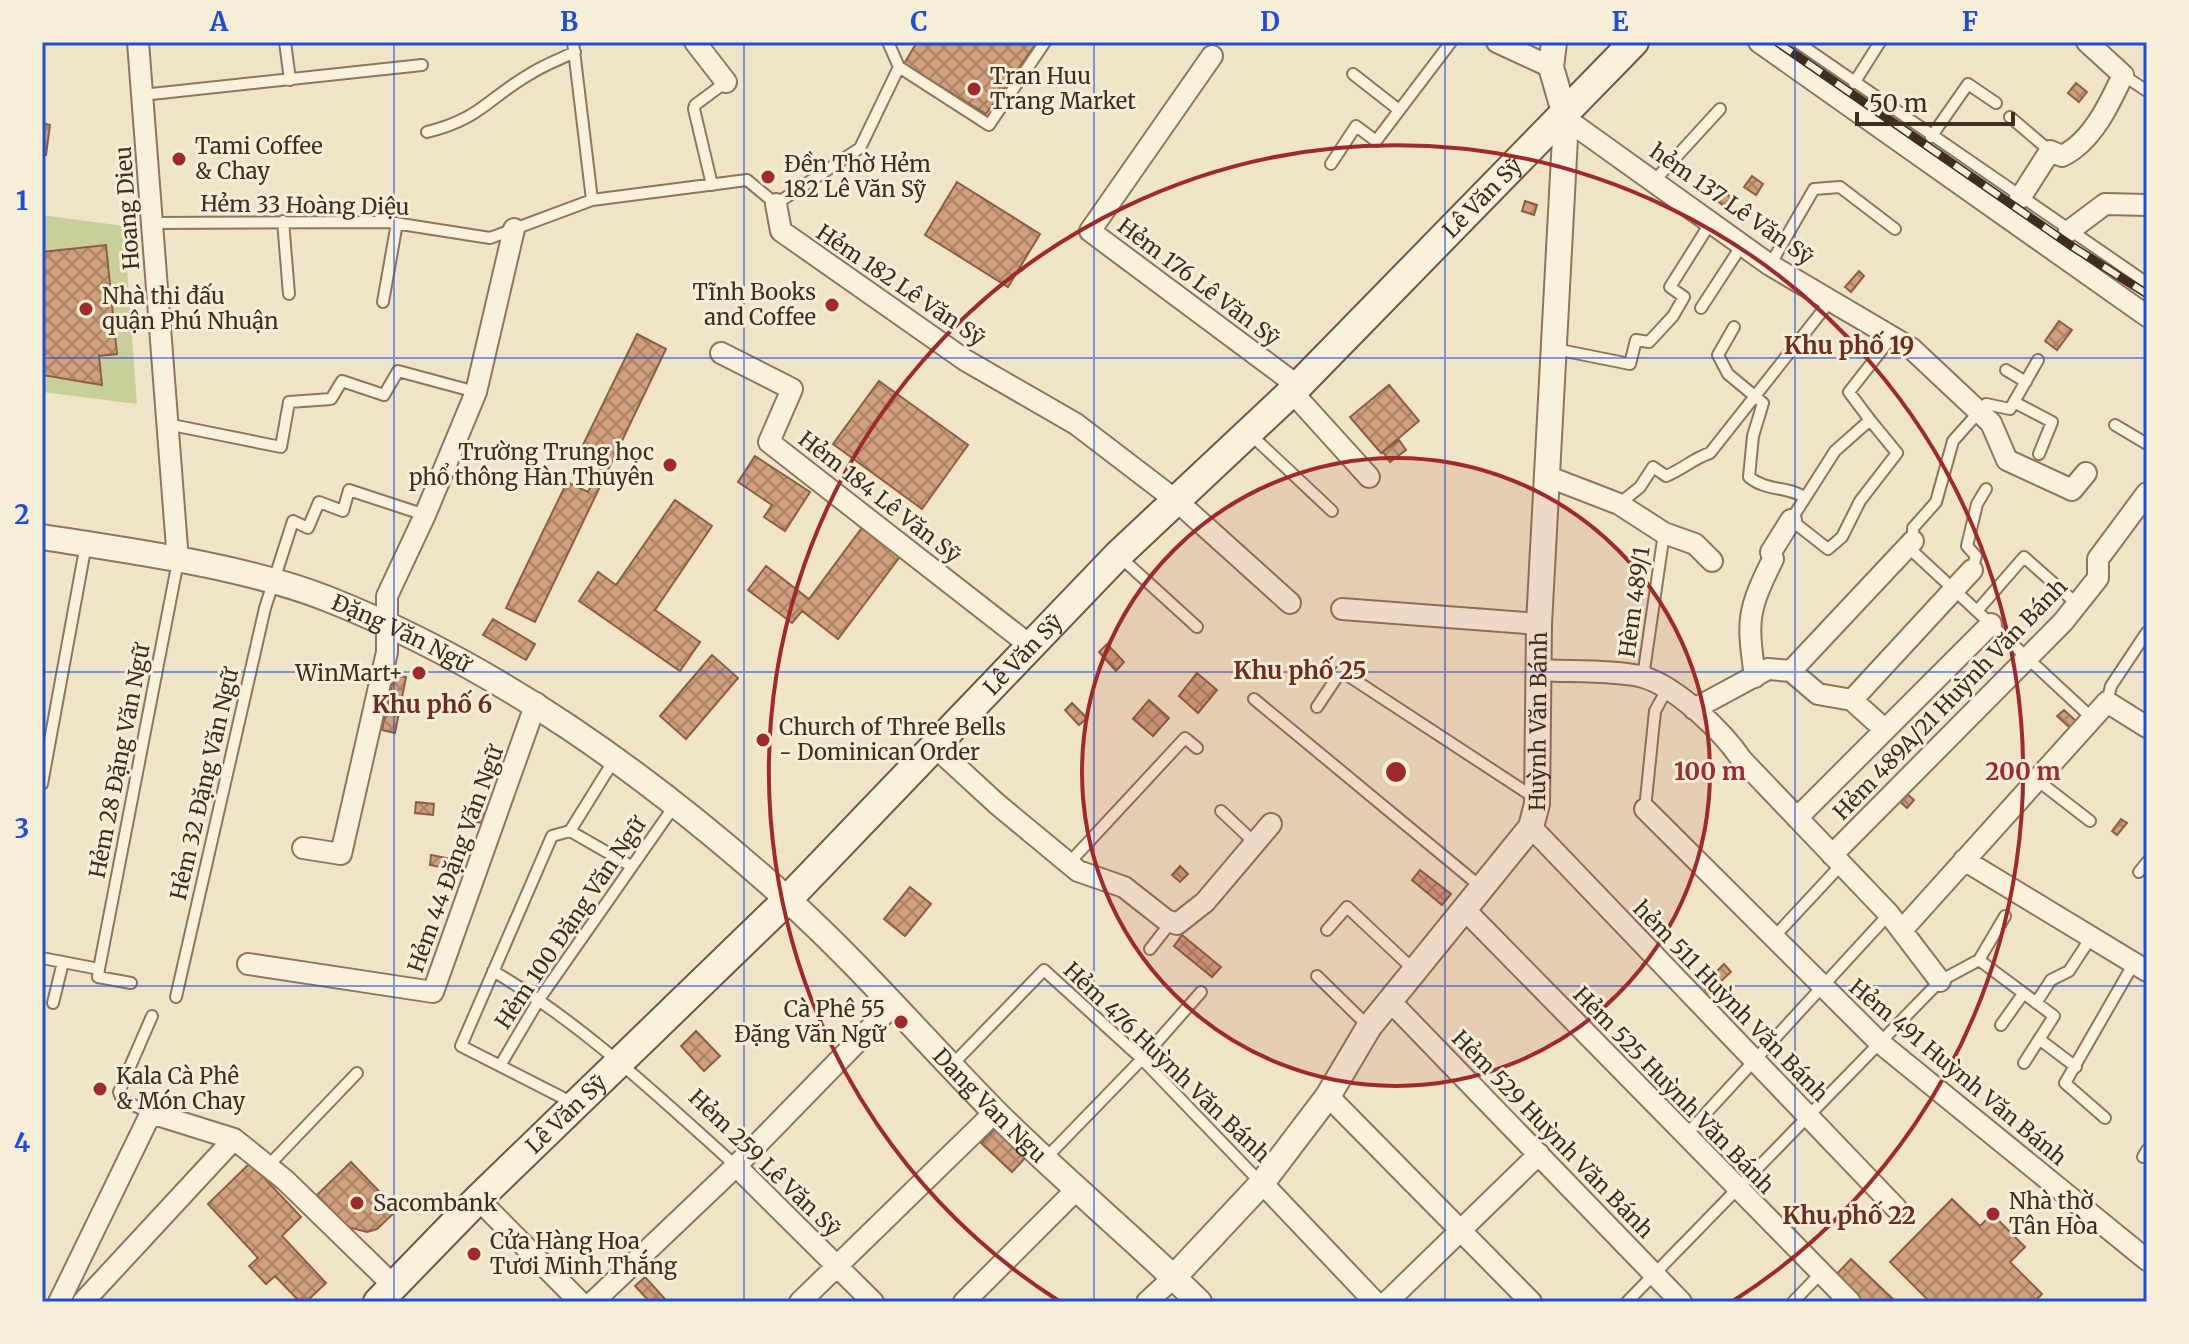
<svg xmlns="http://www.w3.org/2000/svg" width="2189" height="1344" viewBox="0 0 2189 1344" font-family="Merriweather,serif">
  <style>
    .garden { fill: #c9cf9b }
    .building { fill: url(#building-cross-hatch); stroke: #8d5f41; stroke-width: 2 }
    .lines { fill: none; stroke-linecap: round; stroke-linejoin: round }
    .service-casing { stroke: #8d765c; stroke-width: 14 }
    .minor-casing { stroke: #8d765c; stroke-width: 24 }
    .tertiary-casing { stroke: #8d765c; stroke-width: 28 }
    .secondary-casing { stroke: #6f573f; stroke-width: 32 }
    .service { stroke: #faf1dc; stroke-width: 10 }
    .minor { stroke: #faf1dc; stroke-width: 20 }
    .tertiary { stroke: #faf1dc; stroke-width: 24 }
    .secondary { stroke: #faf1dc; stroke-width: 28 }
    .rail-casing { stroke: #3d2e20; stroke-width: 9 }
    .rail { stroke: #f7eed8; stroke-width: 6; stroke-dasharray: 18; stroke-linecap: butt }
    .grid { fill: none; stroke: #1d4ed8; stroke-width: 2; stroke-opacity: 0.55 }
    .ring { fill: none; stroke: #9e2a2b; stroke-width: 4 }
    .poi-dot { fill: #9e2a2b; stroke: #f7eed8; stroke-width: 3 }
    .labels { text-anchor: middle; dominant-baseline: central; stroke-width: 6; stroke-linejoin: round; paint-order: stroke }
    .poi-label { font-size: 22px; fill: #3d2e20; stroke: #f7eed8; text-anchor: start }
    .street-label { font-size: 22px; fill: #3d2e20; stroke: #f7eed8 }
    .neighbourhood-label { font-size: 24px; font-weight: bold; fill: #6b2e1e; stroke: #f7eed8 }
    .centre { fill: #9e2a2b; stroke: #f7eed8; stroke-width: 4 }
    .ring-label { font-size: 24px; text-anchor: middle; font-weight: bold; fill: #9e2a2b; stroke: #f7eed8; stroke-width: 6; stroke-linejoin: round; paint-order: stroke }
    .neatline { fill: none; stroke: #1d4ed8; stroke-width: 3 }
    .grid-label { font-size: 26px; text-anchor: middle; font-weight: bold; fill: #1d4ed8 }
  </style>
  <defs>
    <pattern id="building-cross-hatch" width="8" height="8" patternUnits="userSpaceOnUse" patternTransform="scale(2)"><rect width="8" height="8" fill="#cf9f7d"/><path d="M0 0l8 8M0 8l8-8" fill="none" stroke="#a98266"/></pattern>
  </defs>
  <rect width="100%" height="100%" fill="#f0e4c8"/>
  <path class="garden" d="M42,215l82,11 13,178 -95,-12z"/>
  <path class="building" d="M917,42h120l-51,72 -82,-50z
    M2076,83l11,9 -8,10 -11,-9z
    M42,123l8,2 -4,30 -4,-1z
    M1752,176l11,8 -7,11 -12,-8z
    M957,182l83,52 -32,53 -83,-52z
    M1723,191l8,6 -7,9 -8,-6z
    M1525,201l12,4 -3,10 -12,-4z
    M106,245l11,109 -18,2 3,29 -60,-10v-123z
    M1859,271l5,5 -13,16 -6,-5z
    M2059,321l13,9 -15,20 -12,-9z
    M637,334l29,15 -131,273 -29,-14 61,-126 21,10 13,-26 -23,-11z
    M879,381l89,64 -46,64 -89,-65z
    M1389,385l30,36 -38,32 -31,-36z
    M1399,440l7,10 -16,12 -7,-10z
    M755,456l55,36 -25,39 -21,-14 8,-12 -34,-23z
    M675,500l37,26 -57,84 45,32 -20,29 -101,-70 19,-29 18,13z
    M864,525l38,29 -64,85 -36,-28 -10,12 -44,-33 18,-24 43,33z
    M493,619l42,25 -9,16 -43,-25z
    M1107,644l17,18 -8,9 -17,-19z
    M712,655l26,23 -52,61 -26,-23z
    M1197,673l20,17 -19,23 -19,-17z
    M394,675l12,2 -11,56 -13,-3z
    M1149,700l20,18 -16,18 -20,-17z
    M1072,703l15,15 -8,7 -14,-15z
    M2064,710l14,13 -7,6 -14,-13z
    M1904,791l10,9 -7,8 -10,-9z
    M416,802l18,2 -1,11 -18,-2z
    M469,811l15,2 -1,10 -16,-2z
    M2121,819l6,4 -10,12 -5,-4z
    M431,855l26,5 -2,10 -25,-5z
    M1180,866l8,8 -8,8 -8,-7z
    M1420,870l31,24 -9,11 -30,-25z
    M910,887l21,17 -26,32 -21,-17z
    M1182,935l39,32 -9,10 -38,-31z
    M1724,964l7,8 -23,21 -6,-7z
    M696,1031l24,25 -16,15 -23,-25z
    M996,1128l30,29 -14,15 -31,-29z
    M351,1162l46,48 -20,19 -10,3 -19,-5 -31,-32z
    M250,1163l51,54 -19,19 44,47 -20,19h-6l-25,-26 -9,8 -17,-18 9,-8 -50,-54z
    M1952,1199l28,27 12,-12 33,33 -15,15 32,32 -8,8h-104l-40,-40z
    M1851,1259l45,43h-40l-24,-23z
    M645,1277l20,22 -4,3h-11l-15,-16z"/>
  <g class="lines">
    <defs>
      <path id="service" d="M285,42l5,38
        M573,42l19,158
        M888,42l11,25
        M1797,42l350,241
        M899,67l90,58 56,-83
        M1353,74l46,36
        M2123,75l24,16
        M1854,83l26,-41
        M142,95l280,-30
        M2010,117l40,34
        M427,132c53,-13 60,-33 103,-58 14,-9 30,-15 45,-22
        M1931,137l37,-53 28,19
        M1331,164l25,-38 20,15 75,-99
        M1655,180l65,-71
        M712,185l-18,-76 1,-4 31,-23
        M283,221l6,73
        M152,223l236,-1 102,16 102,-38 155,-20 29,24 84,-56 39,-81
        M1770,265l44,-76 26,-2 55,42
        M383,302l14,-79
        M1701,308l41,-63
        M1734,327l-16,28 10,19 35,29 -10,33 -4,41c18,15 41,9 56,21
        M1555,349l75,15 6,-24 13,2 24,-26 11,-19 -14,-10 41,-65
        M2006,370l20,12
        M2014,402l38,20 -13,32
        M1870,420l27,33 -37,48 -18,36 -14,12 -37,-29 44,-69 35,-31 -21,-28 43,-55
        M167,424l114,23 8,-45 42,-3 11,-18 42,14 14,-24 78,21
        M2115,425l32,19
        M1249,433l83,78
        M1619,504l21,-17 13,-20 13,9c16,-6 28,-18 44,-23l121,-153
        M1913,541v-13l23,-26 17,-61 33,-37 24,5 28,-49
        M1908,547l185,172
        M1119,556l78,71
        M1972,570l4,-14 -9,-10 10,-42 9,-15
        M1977,611l47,-54 53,47
        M1643,677l21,-144
        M1254,699l227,188
        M2107,702l4,-16 36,-54
        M1317,707l24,-36 194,127
        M2037,780l53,41
        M42,784l44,-240
        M1645,809l10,-98 11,-20
        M1221,811l35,33
        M570,831l61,35
        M1069,863l116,-125 12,10
        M2139,872l8,-10
        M1327,930l20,-23 67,63
        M1774,937l67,-72
        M1150,949l21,-27
        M42,958l57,11 79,-408
        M1979,960l26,-44
        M99,969l-1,8 33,6
        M493,971c90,53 165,125 243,195
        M1317,976l52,51
        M176,997l89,-389 28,-87 15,7 11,-26 24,9 6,-21 76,25
        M53,1003l10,-41
        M2036,1003l15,-23 18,-9 21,-32
        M2001,1025l22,-31
        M2039,1039l37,28
        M501,1064l39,-66 135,-193
        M951,1066l93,-96 98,89 119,124
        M573,1103l-112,-57 91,-210 18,-5 44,-71
        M151,1113l-29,-13 -3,-8 33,-76
        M2105,1118l-40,-35 69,-120
        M1685,1136l204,-222
        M2143,1157l4,-7
        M1044,1160l98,-101 59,-67
        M268,1166l89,-93
        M1627,1302l313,-321 39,-21 75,56 -30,47
        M1793,1302l27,-28"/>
      <path id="minor" d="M138,42l40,519
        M695,42l31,40
        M1497,42l54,25
        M1759,42l388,274
        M1212,56l-122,175 208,155
        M1566,119l204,146 141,83 80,75 16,37 65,30 14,-17
        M2020,198l30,-47 12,5c30,-14 48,-53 61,-81l-36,-33
        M776,204l5,27 184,129 111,64 102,78 112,101
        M2069,231l36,-27 42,1
        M721,353l71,36 -23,53 263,205
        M1292,392l77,85
        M1549,477l70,27 45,29 31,11 17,17
        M1342,609l197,15
        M1537,670c28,2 81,0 106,7 34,10 80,55 99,83l147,154 51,67
        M1791,671l122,-130
        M1755,677c-8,-58 -8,-65 18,-118l-2,-7 20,-32
        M1852,700l120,-130
        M1694,709l74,-40 23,2 27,23 34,6 31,28
        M934,746l63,58 81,67 46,16 42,33 11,4 28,-22 66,-78
        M1645,809l234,233 268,218
        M1797,818l194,-194
        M1531,827l365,381
        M303,848l38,6 46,-202v-56l38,-81 51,-123 38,-163
        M1832,855l231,-233 35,-44v-19l49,-66
        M1964,860l183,111
        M1465,910l385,392
        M1902,930l205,-228 40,25
        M248,964l185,28 103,-289
        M1389,1000l292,302
        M1328,1096l203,206
        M736,1166l137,136
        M1262,1183l113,119
        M478,1199l102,103
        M59,1302l92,-189 83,26 51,41 109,106
        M83,1302l151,-163
        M593,1302l143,-136 156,-160
        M800,1302l195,-190
        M964,1302l114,-114
        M1147,1302l27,-25
        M1387,1302l152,-148"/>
      <g id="tertiary">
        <path id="s1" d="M42,537c90,14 202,29 286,62 171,68 321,176 458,299 74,67 140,144 209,214 66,66 138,125 204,190"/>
        <path id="s2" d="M1174,1277l88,-94 66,-87 41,-69 162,-200 6,-23 2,-180 27,-505 -15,-52 3,-25"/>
      </g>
      <g id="secondary">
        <path id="s3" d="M378,1302l100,-103 309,-299 331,-345 180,-169 336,-344"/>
      </g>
    </defs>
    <use href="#service" class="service-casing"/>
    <use href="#minor" class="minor-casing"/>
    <use href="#tertiary" class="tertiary-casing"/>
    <use href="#secondary" class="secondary-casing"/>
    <use href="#service" class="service"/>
    <use href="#minor" class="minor"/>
    <use href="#tertiary" class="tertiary"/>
    <use href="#secondary" class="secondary"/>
    <defs>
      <path id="rail" d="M1777,42l296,205 74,47"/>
    </defs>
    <use href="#rail" class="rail-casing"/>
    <use href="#rail" class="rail"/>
  </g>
  <path class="grid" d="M394,42v1260M744,42v1260M1094,42v1260M1445,42v1260M1795,42v1260M42,358h2105M42,672h2105M42,986h2105"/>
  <circle cx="1396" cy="772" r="314" fill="#9e2a2b" fill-opacity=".12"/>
  <g class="ring">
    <circle cx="1396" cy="772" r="314"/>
    <path d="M1059 1301A627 627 0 1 1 1733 1301"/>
  </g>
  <g class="poi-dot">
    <circle cx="974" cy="89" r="8"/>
    <circle cx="179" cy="159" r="8"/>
    <circle cx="768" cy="177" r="8"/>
    <circle cx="832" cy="305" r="8"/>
    <circle cx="86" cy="309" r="8"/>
    <circle cx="670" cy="465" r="8"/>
    <circle cx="419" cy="673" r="8"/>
    <circle cx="763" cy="740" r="8"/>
    <circle cx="901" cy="1022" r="8"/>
    <circle cx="100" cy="1089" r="8"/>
    <circle cx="357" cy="1203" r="8"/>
    <circle cx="1993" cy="1214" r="8"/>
    <circle cx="474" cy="1254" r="8"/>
  </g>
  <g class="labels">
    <g class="poi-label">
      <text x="990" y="76">Tran Huu<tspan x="990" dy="25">Trang Market</tspan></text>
      <text x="195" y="146">Tami Coffee<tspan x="195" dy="25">&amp; Chay</tspan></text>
      <text x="784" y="164">Đền Thờ Hẻm<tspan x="784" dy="25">182 Lê Văn Sỹ</tspan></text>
      <text x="816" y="292" text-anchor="end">Tĩnh Books<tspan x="816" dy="25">and Coffee</tspan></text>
      <text x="102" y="296">Nhà thi đấu<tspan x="102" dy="25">quận Phú Nhuận</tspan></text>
      <text x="654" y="452" text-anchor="end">Trường Trung học<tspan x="654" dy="25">phổ thông Hàn Thuyên</tspan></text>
      <text x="403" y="673" text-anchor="end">WinMart+</text>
      <text x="779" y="727">Church of Three Bells<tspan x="779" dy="25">- Dominican Order</tspan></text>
      <text x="885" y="1009" text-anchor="end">Cà Phê 55<tspan x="885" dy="25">Đặng Văn Ngữ</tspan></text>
      <text x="116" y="1076">Kala Cà Phê<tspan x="116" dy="25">&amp; Món Chay</tspan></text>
      <text x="2009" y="1201">Nhà thờ<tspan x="2009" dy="25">Tân Hòa</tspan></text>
      <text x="373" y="1203">Sacombank</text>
      <text x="490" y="1241">Cửa Hàng Hoa<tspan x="490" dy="25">Tươi Minh Thắng</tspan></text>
    </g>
    <g class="street-label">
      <text stroke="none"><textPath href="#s3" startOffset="1562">Lê Văn Sỹ</textPath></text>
      <text transform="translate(1732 204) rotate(35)">hẻm 137 Lê Văn Sỹ</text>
      <text transform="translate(305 205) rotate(1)">Hẻm 33 Hoàng Diệu</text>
      <text transform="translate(127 208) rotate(-94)">Hoang Dieu</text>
      <text transform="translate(1199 282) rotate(37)">Hẻm 176 Lê Văn Sỹ</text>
      <text transform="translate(901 285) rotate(34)">Hẻm 182 Lê Văn Sỹ</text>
      <text transform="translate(880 497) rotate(38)">Hẻm 184 Lê Văn Sỹ</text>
      <text transform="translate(1634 602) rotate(-82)">Hèm 489/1</text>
      <text stroke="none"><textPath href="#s1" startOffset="374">Đặng Văn Ngữ</textPath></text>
      <text stroke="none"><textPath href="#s3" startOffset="914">Lê Văn Sỹ</textPath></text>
      <text transform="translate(1950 699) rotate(-46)">Hẻm 489A/21 Huỳnh Văn Bánh</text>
      <text stroke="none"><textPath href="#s2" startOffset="682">Huỳnh Văn Bánh</textPath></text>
      <text transform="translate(119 761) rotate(-79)">Hẻm 28 Đặng Văn Ngữ</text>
      <text transform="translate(204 784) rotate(-77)">Hẻm 32 Đặng Văn Ngữ</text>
      <text transform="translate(455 859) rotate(-70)">Hẻm 44 Đặng Văn Ngữ</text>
      <text transform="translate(570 923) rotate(-56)">Hẻm 100 Đặng Văn Ngữ</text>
      <text transform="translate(1731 1001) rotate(46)">hẻm 511 Huỳnh Văn Bánh</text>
      <text transform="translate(1167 1062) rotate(44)">Hẻm 476 Huỳnh Văn Bánh</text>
      <text transform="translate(1958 1072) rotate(40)">Hẻm 491 Huỳnh Văn Bánh</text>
      <text transform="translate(1674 1090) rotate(46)">Hẻm 525 Huỳnh Văn Bánh</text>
      <text stroke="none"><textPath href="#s1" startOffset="1134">Dang Van Ngu</textPath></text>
      <text stroke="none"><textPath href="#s3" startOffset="266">Lê Văn Sỹ</textPath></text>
      <text transform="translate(1553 1134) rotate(46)">Hẻm 529 Huỳnh Văn Bánh</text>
      <text transform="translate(765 1163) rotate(44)">Hẻm 259 Lê Văn Sỹ</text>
    </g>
    <g class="neighbourhood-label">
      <text x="1849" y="345">Khu phố 19</text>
      <text x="1300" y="670">Khu phố 25</text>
      <text x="432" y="704">Khu phố 6</text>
      <text x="1849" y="1215">Khu phố 22</text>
    </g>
  </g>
  <circle cx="1396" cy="772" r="12" class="centre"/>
  <g class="ring-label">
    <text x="1710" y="780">100 m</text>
    <text x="2023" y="780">200 m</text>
  </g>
  <rect width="2189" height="1344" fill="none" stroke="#f7eed8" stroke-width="88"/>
  <path d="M1857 112v12h156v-12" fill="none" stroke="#3d2e20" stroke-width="4"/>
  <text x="1869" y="112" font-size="24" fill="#3d2e20" stroke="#f7eed8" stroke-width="6" paint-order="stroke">50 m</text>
  <rect x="44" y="44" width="2101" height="1256" class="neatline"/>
  <g class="grid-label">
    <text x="219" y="31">A</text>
    <text x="569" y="31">B</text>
    <text x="919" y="31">C</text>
    <text x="1270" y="31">D</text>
    <text x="1620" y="31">E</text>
    <text x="1970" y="31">F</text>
    <text x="22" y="210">1</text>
    <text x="22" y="524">2</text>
    <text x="22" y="838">3</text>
    <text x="22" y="1152">4</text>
  </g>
</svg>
